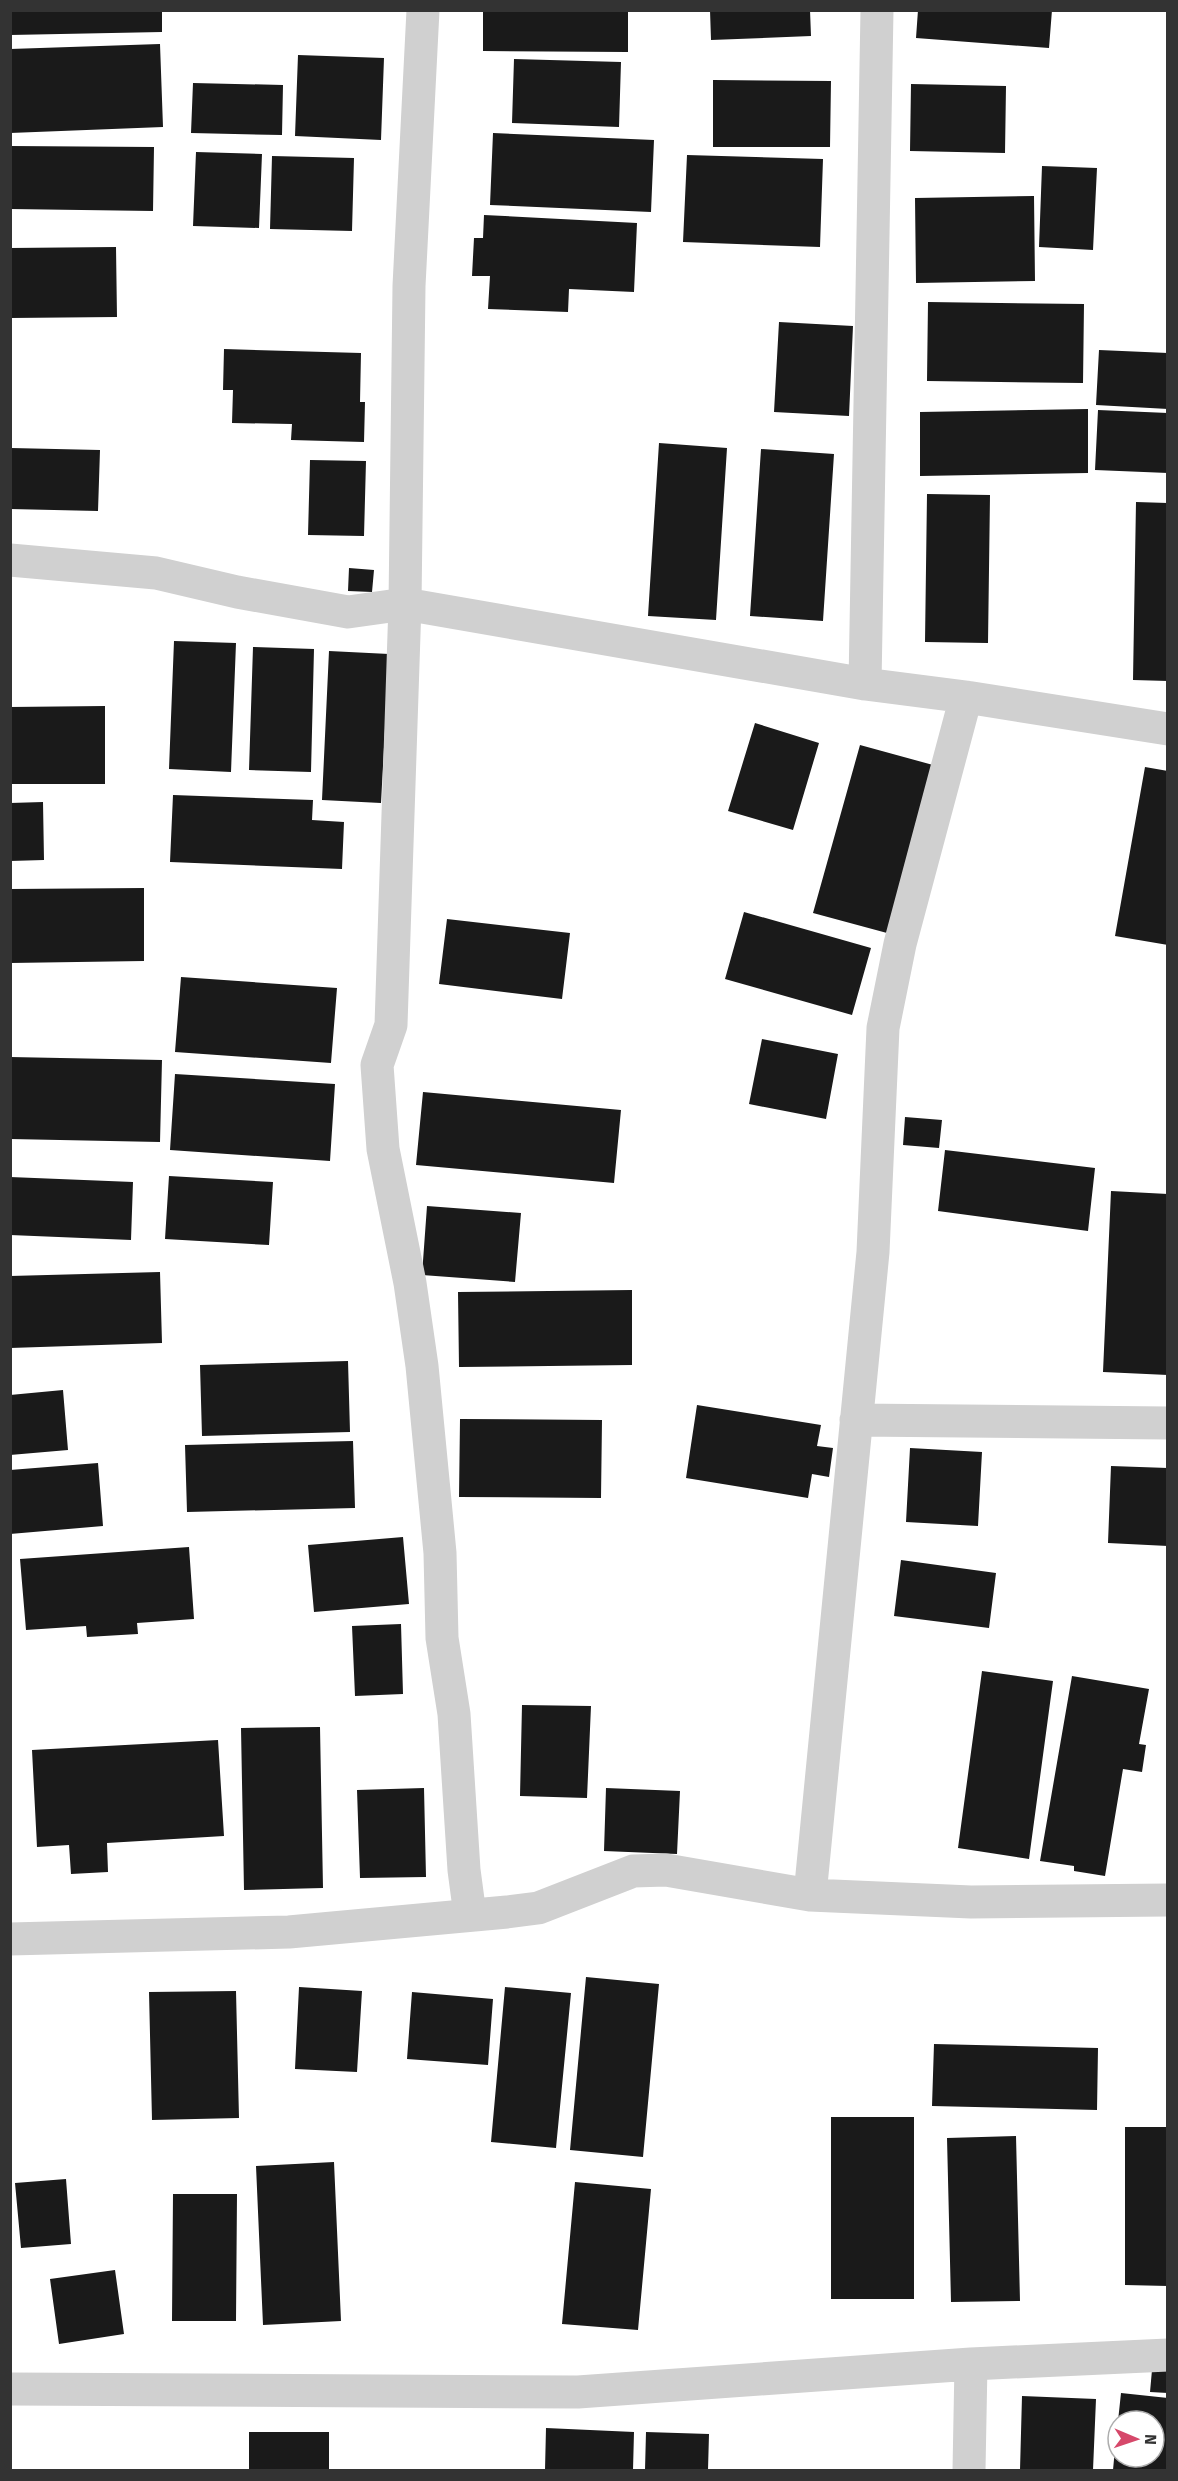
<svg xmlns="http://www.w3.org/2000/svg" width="1178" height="2481" viewBox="0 0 1178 2481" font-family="'Fira Sans',sans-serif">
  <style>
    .building { fill: #1a1a1a }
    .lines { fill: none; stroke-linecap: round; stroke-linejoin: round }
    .minor { stroke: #d0d0d0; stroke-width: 33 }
  </style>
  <rect width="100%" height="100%" fill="#fff"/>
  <path class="building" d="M10,10h152v22l-152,3z
    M483,10h145v42l-145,-1z
    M710,10h100l1,26 -100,4z
    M918,10h134l-3,38 -133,-10z
    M160,44l3,83 -153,6v-84z
    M298,55l86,3 -3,82 -86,-4z
    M514,59l107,3 -2,65 -107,-4z
    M713,80l118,1 -1,66h-117z
    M193,83l90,2 -1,50 -91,-2z
    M911,84l95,2 -1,67 -95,-2z
    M493,133l161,7 -3,72 -161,-7z
    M10,146l144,1 -1,64 -143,-2z
    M196,152l66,2 -3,74 -66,-2z
    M687,155l136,4 -3,88 -137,-5z
    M272,156l82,2 -2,73 -82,-2z
    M1042,166l55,2 -4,82 -54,-3z
    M1034,196l1,85 -119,2 -1,-85z
    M484,215l153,8 -3,69 -65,-3 -1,23 -80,-3 2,-33h-18l2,-38h9z
    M116,247l1,70 -107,1v-70z
    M928,302l156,2 -1,79 -156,-2z
    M779,322l74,4 -4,90 -75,-4z
    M224,349l137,4 -1,49h5l-1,40 -73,-2 1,-16 -60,-1 1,-33h-10z
    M1099,350l69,3v56l-72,-4z
    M1088,409v64l-168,3v-64z
    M1098,410l70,3v60l-73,-3z
    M659,443l68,5 -11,172 -68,-4z
    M11,448l89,2 -2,61 -88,-2z
    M761,449l73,5 -11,167 -73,-5z
    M310,460l56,1 -2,75 -56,-1z
    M927,494l63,1 -2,148 -63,-1z
    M1136,502l32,1v178l-35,-1z
    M349,568l25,2 -2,22 -24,-1z
    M174,641l62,2 -5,129 -62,-3z
    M253,647l61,2 -3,123 -62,-2z
    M329,651l60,3 -8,149 -59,-3z
    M105,706v78h-95v-77z
    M755,723l64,20 -26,87 -65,-19z
    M860,745l73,20 -46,168 -74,-20z
    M1145,767l23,4v174l-53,-9z
    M173,795l140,5 -1,20 32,2 -2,47 -172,-7z
    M43,802l1,58 -34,1v-58z
    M144,888v73l-134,2v-74z
    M744,912l127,36 -19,67 -127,-36z
    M447,919l123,14 -8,66 -123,-15z
    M181,977l156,11 -6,75 -156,-11z
    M762,1039l76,15 -12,65 -77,-15z
    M10,1057l152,3 -2,82 -150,-3z
    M175,1074l160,10 -5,77 -160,-11z
    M423,1092l198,18 -7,73 -198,-18z
    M905,1117l37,3 -3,28 -36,-3z
    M945,1150l150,18 -7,63 -150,-20z
    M169,1176l104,6 -4,63 -104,-6z
    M10,1177l123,5 -2,58 -121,-5z
    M1111,1191l57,3v181l-65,-3z
    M427,1206l94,7 -6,69 -93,-7z
    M160,1272l2,71 -152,5v-72z
    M632,1290v75l-173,2 -1,-75z
    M348,1361l2,71 -148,4 -2,-71z
    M63,1390l5,60 -58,5v-60z
    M697,1405l124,20 -4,21 16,2 -4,29 -17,-3 -4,24 -122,-20z
    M460,1419l142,1 -1,78 -142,-1z
    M353,1441l2,67 -168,4 -2,-67z
    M910,1448l72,4 -4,74 -72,-4z
    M98,1463l5,63 -93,8v-64z
    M1111,1466l57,2v78l-60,-3z
    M403,1537l6,67 -95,8 -6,-67z
    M189,1547l5,72 -57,4 1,11 -51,3 -1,-11 -60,4 -6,-71z
    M901,1560l95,13 -7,55 -95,-12z
    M401,1624l2,70 -48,2 -3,-70z
    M982,1671l71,10 -24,178 -71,-11z
    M1072,1676l77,13 -10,55 7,1 -4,27 -19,-3 -18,107 -31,-5v-5l-34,-5z
    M522,1705l69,1 -4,92 -67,-2z
    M320,1727l3,161 -79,2 -3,-162z
    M218,1740l6,96 -117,7 1,29 -37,2 -2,-29 -32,2 -5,-97z
    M424,1788l2,89 -66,1 -3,-88z
    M606,1788l74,3 -3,63 -73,-3z
    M586,1977l73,7 -16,173 -73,-7z
    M299,1987l63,4 -5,81 -62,-3z
    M505,1987l66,6 -15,155 -65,-6z
    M236,1991l3,127 -87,2 -3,-128z
    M412,1992l81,7 -5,66 -81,-6z
    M934,2044l164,4 -1,62 -165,-4z
    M831,2117h83v182h-83z
    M1125,2127h43v159l-43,-1z
    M1016,2136l4,165 -69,1 -4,-164z
    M334,2162l7,159 -78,4 -7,-159z
    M66,2179l5,65 -50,4 -6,-65z
    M575,2182l76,7 -13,141 -76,-6z
    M173,2194h64l-1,127h-64z
    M115,2270l9,64 -65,10 -9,-65z
    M1153,2359l15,1v33l-18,-1z
    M1121,2393l47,5v72h-55l3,-32 2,19h36v-36h-36z
    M1022,2396l74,3 -3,71h-73z
    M546,2428l88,4 -1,38h-88z
    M249,2432h80v38h-80z
    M646,2432l63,2 -1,36h-63z"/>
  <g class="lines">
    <path class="minor" d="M423,10l-14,276 -4,318 -14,421 -14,40 6,84 27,134 12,83 18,187 2,85 12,76 10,156 6,45
      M10,560l146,13 81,19 111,20 57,-8 460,80 101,13 202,32
      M865,684l12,-674
      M856,1420l312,3
      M810,1895l63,-643 10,-224 17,-84 66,-247
      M10,1939l279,-7 218,-20 31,-4 95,-37 33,-1 144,25 161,7 197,-2
      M10,2389l568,3 393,-28 197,-9
      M969,2470l2,-106"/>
  </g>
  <rect width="1178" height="2481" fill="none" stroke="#333333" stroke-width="24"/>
  <g transform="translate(1136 2439) rotate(92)"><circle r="28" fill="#ffffff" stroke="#adadad" stroke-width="1.5"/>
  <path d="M0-4.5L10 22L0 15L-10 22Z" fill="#d6486a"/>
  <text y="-9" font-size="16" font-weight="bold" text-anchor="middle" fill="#333333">N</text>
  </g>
</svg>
